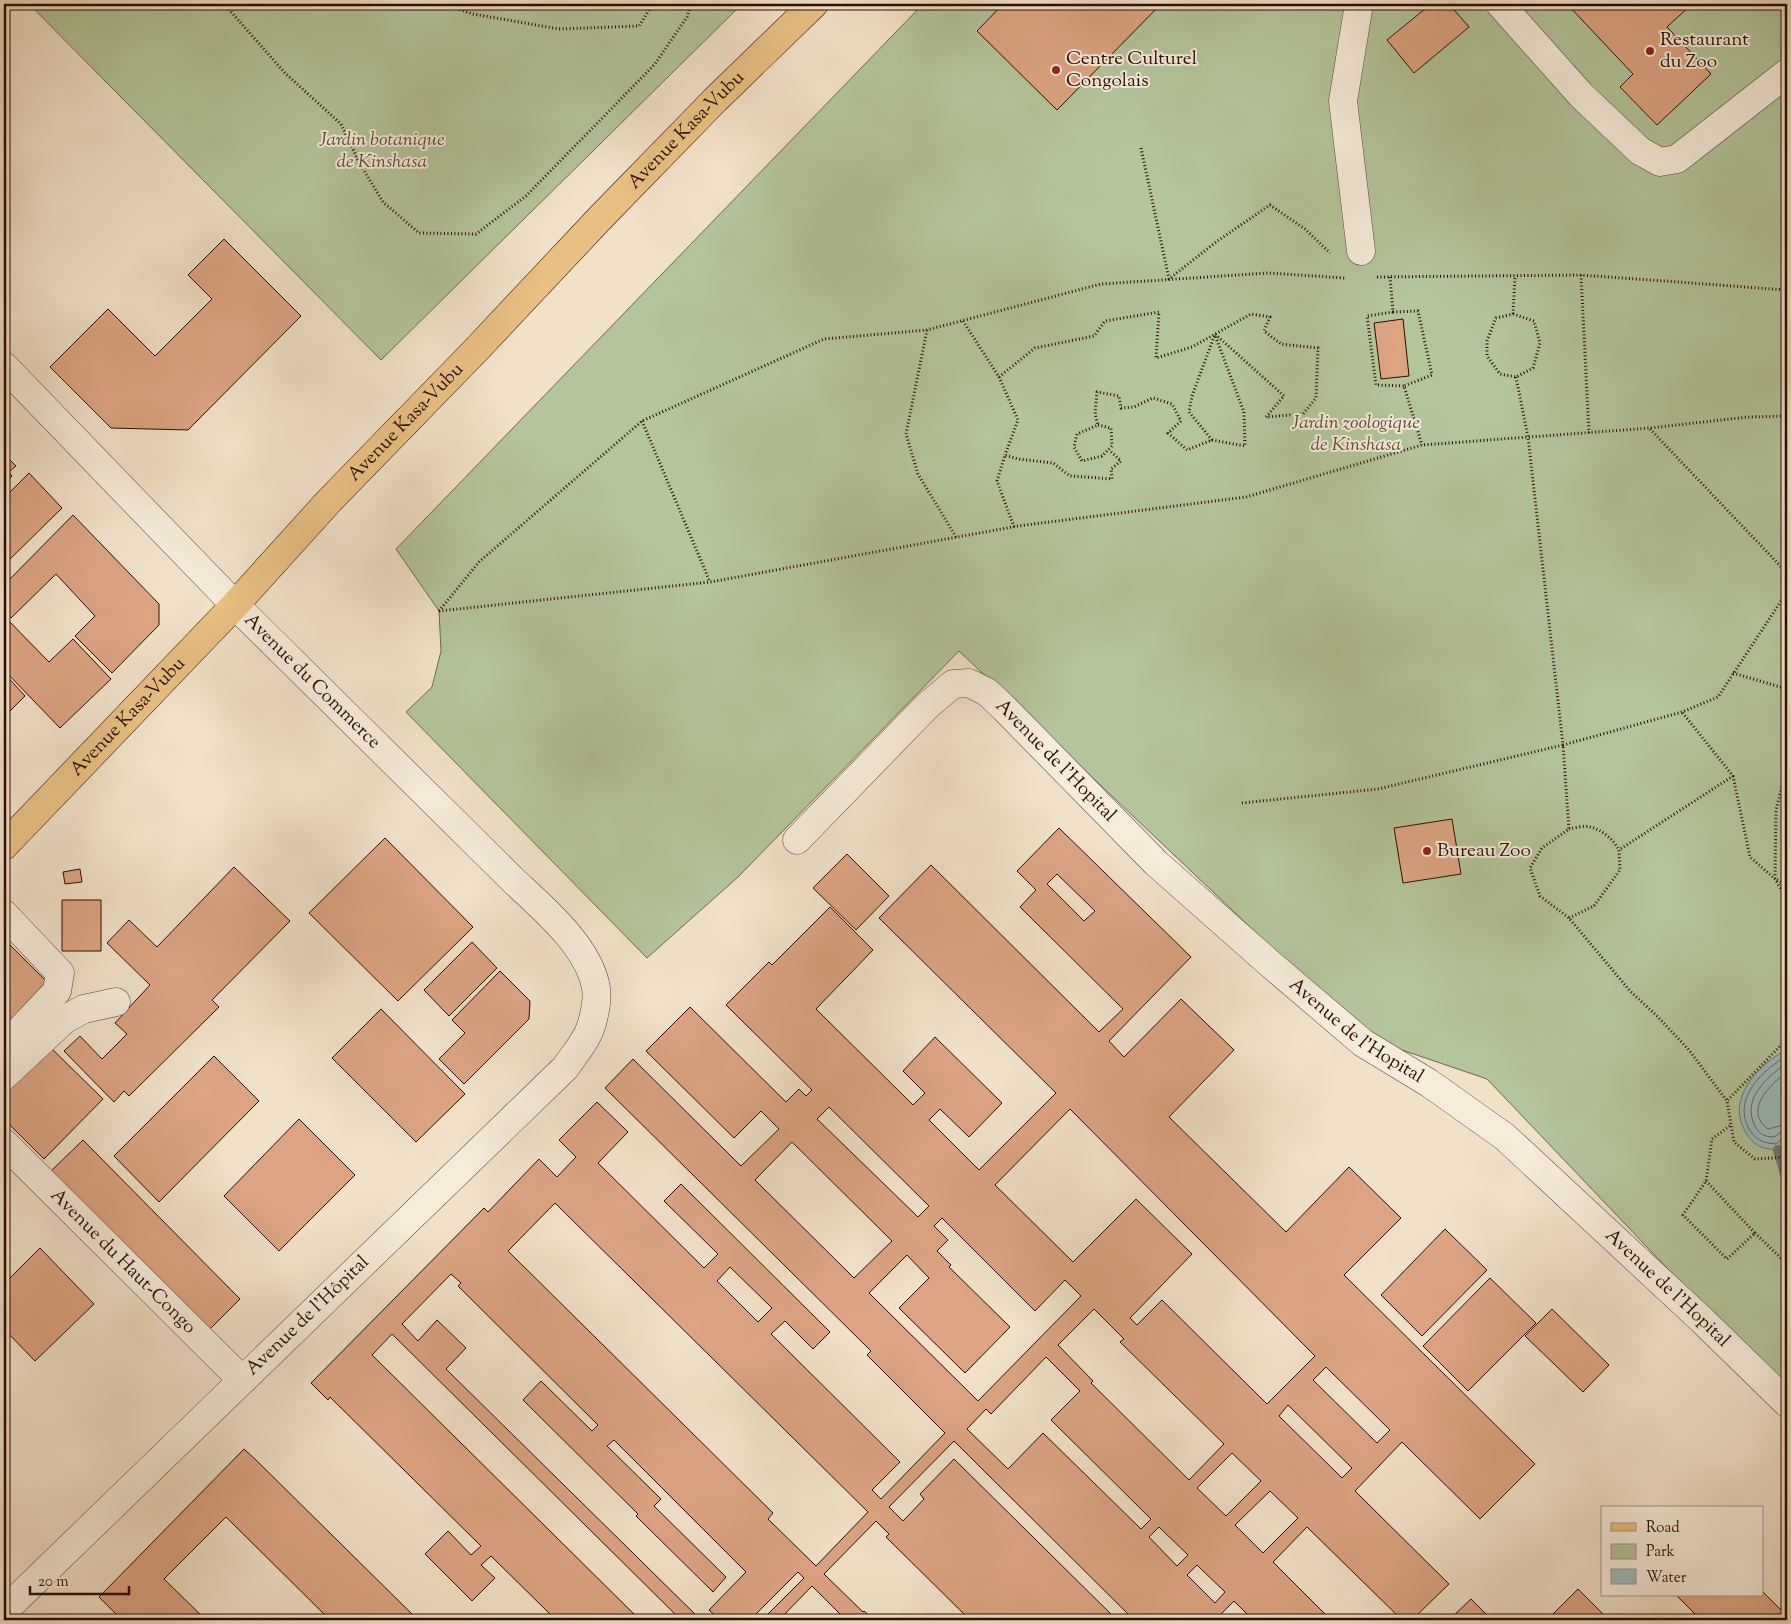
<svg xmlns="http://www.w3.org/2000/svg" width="1791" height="1624" viewBox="0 0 1791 1624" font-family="'Sorts Mill Goudy',serif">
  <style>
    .green { fill: #b4c49b; stroke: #70684e }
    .water { fill: #9cbcbc; stroke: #707672 }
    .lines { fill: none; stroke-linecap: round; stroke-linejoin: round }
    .shore { stroke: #64645f; stroke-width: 1 }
    .stream { stroke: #707672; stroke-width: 10 }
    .building { fill: #dca483; stroke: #2d0c02; fill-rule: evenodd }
    .minor-casing { stroke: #5e4134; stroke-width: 29 }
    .major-casing { stroke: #2d0c02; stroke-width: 29 }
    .path { stroke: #2d0c02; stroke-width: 3; stroke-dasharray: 1 2.5; stroke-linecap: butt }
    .minor { stroke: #f6ecdc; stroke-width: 28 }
    .major { stroke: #e8c084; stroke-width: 28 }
    .poi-dot { fill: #8f2418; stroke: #f6ecdc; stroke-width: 2 }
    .labels { text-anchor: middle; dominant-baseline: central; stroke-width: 4; stroke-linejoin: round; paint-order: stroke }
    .poi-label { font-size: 19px; fill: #2d0c02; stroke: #f6ecdc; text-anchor: start }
    .street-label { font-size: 19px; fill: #2d0c02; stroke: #f6ecdc }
    .park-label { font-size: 19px; font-style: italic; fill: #5c4c38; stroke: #f6ecdc }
  </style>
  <rect width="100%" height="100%" fill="#f1e1c9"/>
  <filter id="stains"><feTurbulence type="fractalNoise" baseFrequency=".004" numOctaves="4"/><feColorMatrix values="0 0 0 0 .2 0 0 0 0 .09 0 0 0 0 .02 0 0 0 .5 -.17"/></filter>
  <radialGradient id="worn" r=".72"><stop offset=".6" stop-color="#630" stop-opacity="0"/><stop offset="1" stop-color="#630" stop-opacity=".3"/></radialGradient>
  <path class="green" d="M29,4h713l-361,356z
    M923,4h864v1390l-300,-315 -120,-41 -408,-387 -221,226 -91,81 -241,-246 26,-25 9,-36 -2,-40 -43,-62z"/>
  <path class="water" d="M1787,1050v91l-9,9c-6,-1 -14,-1 -19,-4 -7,-4 -12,-10 -15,-17 -17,-31 15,-66 43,-79z"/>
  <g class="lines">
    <path class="shore" d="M1787,1056c-23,13 -54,41 -39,71 6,12 14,16 28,17l7,-6h4
      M1787,1063c-20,14 -46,36 -32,63 4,8 10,11 19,11l7,-5 6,-1
      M1787,1072c-17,12 -44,39 -19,57l19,-5"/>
    <path class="stream" d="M1778,1150l9,30"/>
  </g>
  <path class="building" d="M1003,4h158l-104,106 -80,-79z
    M1431,4h18l20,23 -55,46 -27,-33z
    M1567,4h125l-25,23 44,47 -54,51 -37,-38 13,-13z
    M224,239l77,77 -113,114 -77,-2 -61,-61 58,-58 47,47 57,-57 -24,-24z
    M1403,319l6,57 -28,3 -7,-56z
    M4,454l12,12 -7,6 3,4 -8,8z
    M29,473l33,35 -58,57v-67z
    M73,515l86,89v21l-47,48 -37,-37 20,-20 -39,-42 -45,44 -7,-7v-26z
    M4,616l45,46 24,-23 38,40 -51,49 -56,-58z
    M4,673l21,23 -21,21z
    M1452,819l9,55 -58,9 -9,-55z
    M1059,828l132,129 -82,84 15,16 57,-58 53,51 -65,67 117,115 63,-65 52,51 -57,57 191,189 -55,55 -78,-77 -47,49 94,93 -37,36h-10l-95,-93 -34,35 58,58h-78l-19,-19 -19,19h-81l-180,-179 -65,66 14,14 21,-22 -4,-5 34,-35 163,161h-147l-84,-83 3,-3 -13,-13 -52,53 39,38 1,-1 10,9h-28l-34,-34 -33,34h-17l42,-42 -6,-6 -48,48h-30l-11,-10 37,-38 -132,-132 -7,6 54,53 -7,7 72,71 -13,15 -77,-76 2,-2 -115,-114 18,-19 51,50 6,-6 -140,-139 3,-3 -10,-9 -49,50 16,17 19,-21 29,28 -20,21 255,251h-20l-289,-286 -20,21 268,265h-84l-65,-64 -10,9 14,13 -23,23 -47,-47 23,-23 23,24 10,-9 -151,-149 -2,3 -17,-17 173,-175 4,4 51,-53 18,18 19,-20 -17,-17 38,-38 31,30 -30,31 106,105 14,-14 -54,-53 17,-17 149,148 -17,17 -28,-28 -14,13 129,128 -28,28 9,9 64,-66 -78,-78 4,-4 -266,-263 28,-29 108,107 38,-37 -18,-18 -27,27 -88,-87 44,-44 96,95 13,-13 7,7 6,-6 -86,-85 43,-43 3,3 58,-58 43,43 -57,59 97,96 12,-12 -22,-22 32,-34 67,66 -33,34 -29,-28 -11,11 50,50 77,-77 -177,-175 52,-53 168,167 24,-23 -103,-102 16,-17 -19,-19zM1057,874l38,37 -11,10 -37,-37zM829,1107l100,99 -11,11 -101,-98zM1070,1109l245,247 -48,48 -105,-104 -25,25 -7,-7 62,-64 -56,-55 -63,63 -78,-77zM792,1142l100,99 -38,37 -99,-98zM555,1203l313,309 -52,54 -48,-47 5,-6 -265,-262zM942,1218l93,93 30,-31 16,16 -103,105 -109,-108 38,-38 22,23 -30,30 66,65 45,-46 -61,-60 2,-2 -14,-14 11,-11 -14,-14zM730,1267l42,41 -14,14 -41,-41zM1094,1309l30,30 -4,3 104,102 -35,36 -98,-97 2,-2 -35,-36zM1046,1357l34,34 -29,29 100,99 -10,10 -98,-96 -35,36 -41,-40 19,-20 5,5zM1326,1367l64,63 -13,13 -64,-63zM1288,1405l64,63 -10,10 -63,-62zM1232,1453l29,28 -35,35 -29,-28zM1270,1491l28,27 -35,35 -28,-28zM1159,1527l29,28 -11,11 -28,-29zM1197,1565l28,27 -10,11 -28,-28z
    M385,838l88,89 -75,74 -89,-88z
    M847,854l42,42 -33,34 -43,-42z
    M234,867l56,54 -78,79 7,7 -90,89 -5,-5 -10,11 -50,-51 16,-15 22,23 25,-25 -12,-11 35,-38 -43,-42 22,-23 28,27z
    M80,869l2,13 -17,2 -2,-12z
    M62,900h39v51h-39z
    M4,939l44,44 -44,45z
    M472,942l25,26 -48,48 -25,-26z
    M500,971l30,30 -1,18 -65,65 -25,-25 26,-26 -13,-13z
    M381,1009l84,85 -49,48 -84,-84z
    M45,1042l58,57 -59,60 -40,-40v-36z
    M214,1056l45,45 -100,101 -45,-46z
    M299,1119l56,56 -76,76 -55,-55z
    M83,1140l157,159 -32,32 -158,-159z
    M1445,1229l42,41 -65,66 -41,-41z
    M40,1248l54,56 -59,57 -31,-32v-45z
    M1490,1278l46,45 -68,68 -45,-45z
    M1552,1309l57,56 -26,27 -58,-56z
    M244,1449l12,11 162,160h-88l-104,-103 -62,62 42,41h-84l-23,-23z
    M1578,1589l31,31h-62z
    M1762,1591l25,25v4h-86l-25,-25h86z
    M1471,1599l21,21h-43z"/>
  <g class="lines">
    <defs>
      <g id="minor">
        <path d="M1359,4l-16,97 18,150"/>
        <path d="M1500,4l81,91 59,56 20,11 17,-3 110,-86"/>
        <path id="s1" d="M4,366l231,239 280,277c29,27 74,65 81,106 2,12 -2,30 -6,41 -5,14 -17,27 -25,39l-561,543"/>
        <path id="s2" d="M797,840l131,-135 25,-21 16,-1 18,9 18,17 151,154 112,99 95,81 66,40 76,54 198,184 84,82"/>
        <path d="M4,914l56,59 -3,18 -53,56"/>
        <path d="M4,1076l61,-57 19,-10 32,-7"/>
        <path id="s3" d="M4,1143l237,236"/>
      </g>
      <g id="major">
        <path id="s4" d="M4,846l231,-241 94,-104 146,-150 126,-134 114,-117 99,-96"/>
      </g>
    </defs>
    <use href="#minor" class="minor-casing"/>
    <use href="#major" class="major-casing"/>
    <path class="path" d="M224,4l61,69 56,51 19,40 23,38 36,31 57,1 50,-38 129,-132 32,-47 4,-13
      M443,4l30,10 86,15 80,-3 14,-22
      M1141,148l28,131 47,-37 54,-37 35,24 25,24
      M1581,275l8,158
      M1377,277l204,-2 206,15
      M1390,277l3,35 25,-1 14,64 -28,11 18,59
      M1393,312l-26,4 9,69 28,1
      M1513,314l21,7 6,22 -7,25 -17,9 -16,-3 -13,-18v-15l9,-23z
      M1513,314l2,-38
      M963,321l36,56 19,43 -13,35
      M927,330l-21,104 12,40 38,63
      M999,377l36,-29 59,-12 11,-15 54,-9 -3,46 36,-11 59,-33 19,3 -6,14 17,13 37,4 -2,50 -13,16 -37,3 18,-21 -69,-62 -23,62 -3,16 23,28 -25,10 -19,-17 13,-12 -9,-17 -19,-6 -19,9 -13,1 -2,-12 -22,-4 -2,22 3,11
      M1516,377l12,60 35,308 119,-33 36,-15 69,-105
      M642,421l68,161
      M1098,425l13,3 1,18 -10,10 -20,5 -8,-14 3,-13z
      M1650,429l137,144
      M1212,440l33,6 -1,-34 -29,-77
      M1014,527l-17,-46 8,-26 13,4 35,4 17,13 42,3 -1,-10 10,-8 -12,-11
      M439,611l40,-49 163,-141 182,-82 103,-9 174,-46 167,-11 77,5
      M439,611l271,-29 308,-56 228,-29 176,-52 228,-17 98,-11 39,-1
      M1733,673l54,16
      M1783,687l4,-6
      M1787,767l-11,43 -1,69 12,6
      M1733,776l17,81 25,22 12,20
      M1242,803l136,-14 185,-44 6,84 -27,19 -12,20 10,28 29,22 61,73 27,25 32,34 38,51
      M1569,829c6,-1 15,-4 21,-2 11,2 24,13 29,23
      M1569,918l25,-12 26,-36 -1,-20 114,-74 -51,-64
      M1786,1039l-3,-32 4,-26
      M1787,1039l-60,62 7,41 21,17 32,-2
      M1706,1181l49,52 -28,26 -44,-44 23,-34 6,-42 19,-14
      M1755,1233l32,31"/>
    <use href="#minor" class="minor"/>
    <use href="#major" class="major"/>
  </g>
  <g class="poi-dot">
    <circle cx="1650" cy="51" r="5"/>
    <circle cx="1056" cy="70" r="5"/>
    <circle cx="1427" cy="851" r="5"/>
  </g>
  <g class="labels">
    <g class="poi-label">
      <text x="1660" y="40">Restaurant<tspan x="1660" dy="22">du Zoo</tspan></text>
      <text x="1066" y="59">Centre Culturel<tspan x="1066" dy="22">Congolais</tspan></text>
      <text x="1437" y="851">Bureau Zoo</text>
    </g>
    <g class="street-label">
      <text stroke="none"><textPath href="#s4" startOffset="989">Avenue Kasa-Vubu</textPath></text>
      <text stroke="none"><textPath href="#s4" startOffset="584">Avenue Kasa-Vubu</textPath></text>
      <text stroke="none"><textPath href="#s1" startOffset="441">Avenue du Commerce</textPath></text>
      <text stroke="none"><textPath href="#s4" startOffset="179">Avenue Kasa-Vubu</textPath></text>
      <text stroke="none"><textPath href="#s2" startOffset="354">Avenue de l'Hopital</textPath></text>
      <text stroke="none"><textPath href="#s2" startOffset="759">Avenue de l'Hopital</textPath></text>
      <text stroke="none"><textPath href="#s3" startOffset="168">Avenue du Haut-Congo</textPath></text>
      <text stroke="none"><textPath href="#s2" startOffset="1164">Avenue de l'Hopital</textPath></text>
      <text transform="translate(308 1316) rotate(-44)">Avenue de l’Hôpital</text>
    </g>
    <g class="park-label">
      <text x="382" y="140">Jardin botanique<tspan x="382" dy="22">de Kinshasa</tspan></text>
      <text x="1356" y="423">Jardin zoologique<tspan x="1356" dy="22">de Kinshasa</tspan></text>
    </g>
  </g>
  <rect width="1791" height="1624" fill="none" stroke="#f1e1c9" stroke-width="20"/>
  <rect x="5" y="5" width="1781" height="1614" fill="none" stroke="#2d0c02" stroke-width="2.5"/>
  <rect x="10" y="10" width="1771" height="1604" fill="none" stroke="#2d0c02"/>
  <rect x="1601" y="1506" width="162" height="90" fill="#f6ecdc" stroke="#a69285"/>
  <rect x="1611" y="1523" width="25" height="8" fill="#e8c084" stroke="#a69285"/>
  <text x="1646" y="1532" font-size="15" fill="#2d0c02">Road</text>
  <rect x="1611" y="1544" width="25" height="15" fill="#b4c49b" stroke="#a69285"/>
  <text x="1646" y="1556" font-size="15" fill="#2d0c02">Park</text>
  <rect x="1611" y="1569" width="25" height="15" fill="#9cbcbc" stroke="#a69285"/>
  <text x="1646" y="1582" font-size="15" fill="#2d0c02">Water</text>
  <path d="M30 1586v8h99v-8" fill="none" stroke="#2d0c02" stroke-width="2.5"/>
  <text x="38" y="1586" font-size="15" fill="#2d0c02" stroke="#f6ecdc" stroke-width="4" paint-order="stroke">20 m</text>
  <rect width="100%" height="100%" filter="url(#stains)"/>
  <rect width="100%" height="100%" fill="url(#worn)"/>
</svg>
